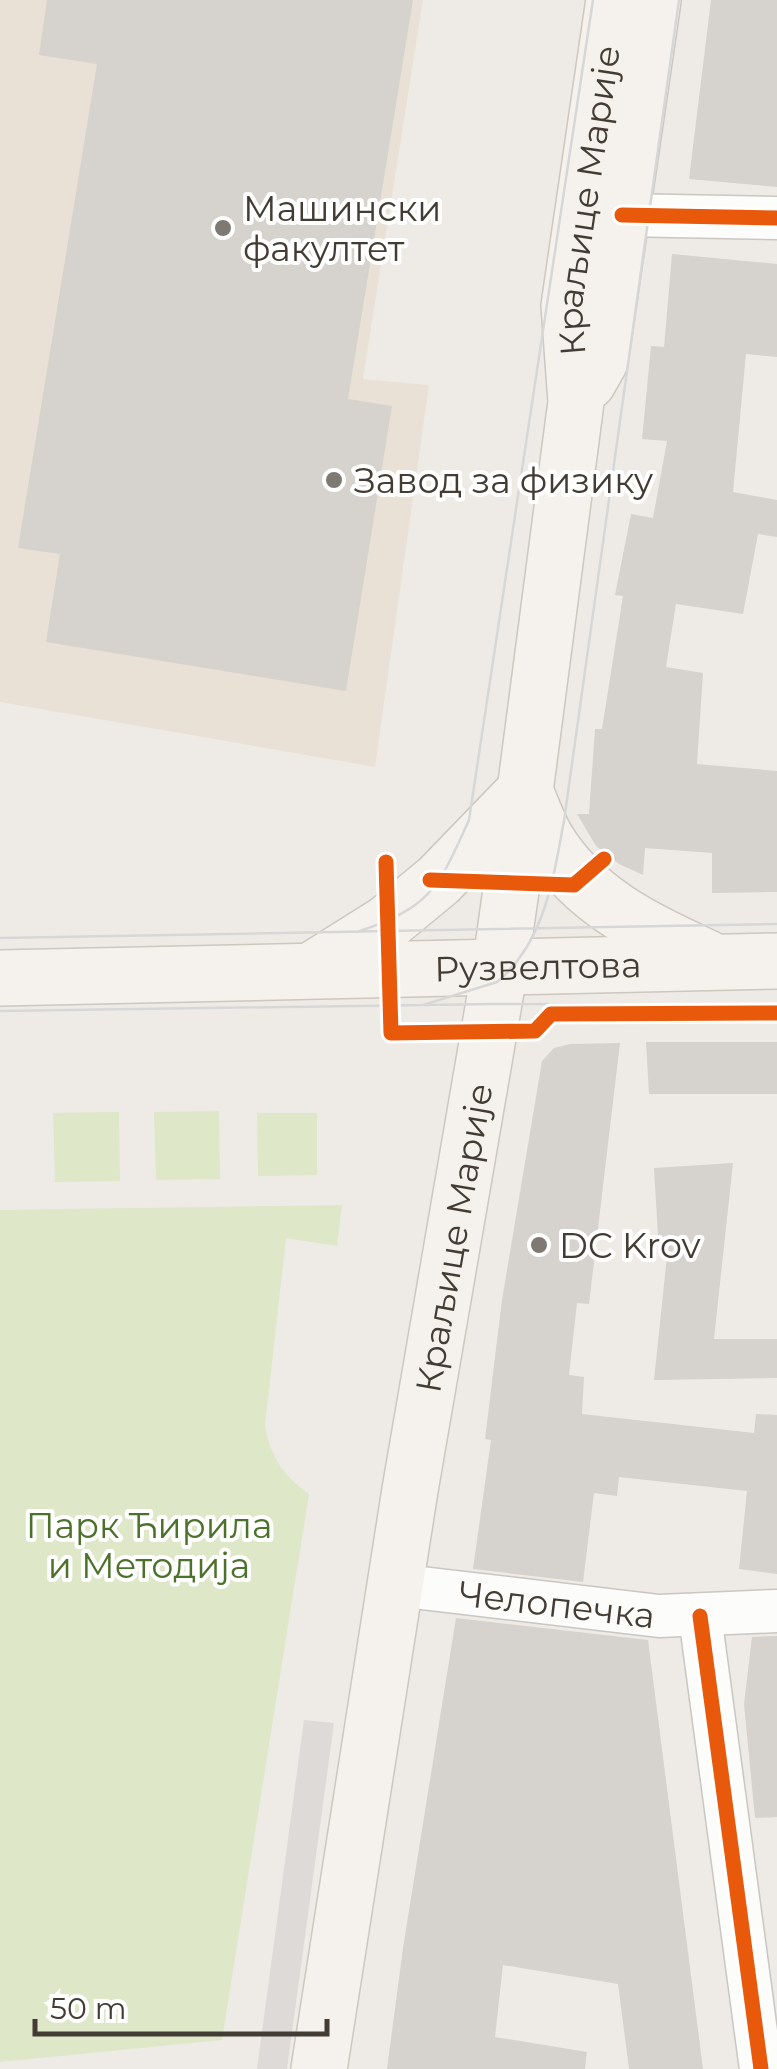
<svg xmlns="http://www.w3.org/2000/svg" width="777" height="2069" viewBox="0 0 777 2069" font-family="Montserrat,sans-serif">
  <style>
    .education { fill: #e9e1d6 }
    .green { fill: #dee7c8 }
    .parking { fill: #dddad7 }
    .building { fill: #d6d2ce }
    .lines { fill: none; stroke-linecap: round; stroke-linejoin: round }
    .minor-casing { stroke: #cac7c3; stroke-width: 45 }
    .secondary-casing { stroke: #ccc7bf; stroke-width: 58 }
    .minor { stroke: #fcfcfb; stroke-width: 42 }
    .secondary { stroke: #f5f2ed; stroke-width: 55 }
    .tram { stroke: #d8d7d7; stroke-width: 2.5 }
    .cycleway-casing { stroke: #fff; stroke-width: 21 }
    .cycleway { stroke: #e8590c; stroke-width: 15 }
    .poi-dot { fill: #7f7973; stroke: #fff; stroke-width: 4 }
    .labels { text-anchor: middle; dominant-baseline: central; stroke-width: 8; stroke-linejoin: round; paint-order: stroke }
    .street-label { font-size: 35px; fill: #433c34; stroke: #fff }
    .poi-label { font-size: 35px; fill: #433c34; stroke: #fff; text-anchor: start }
    .park-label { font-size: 35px; fill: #4c712b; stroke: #fff }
  </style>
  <rect width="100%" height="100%" fill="#eeebe7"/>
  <path class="education" d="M0,0h423l-60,379 66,6 -54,382 -375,-65z"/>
  <path class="green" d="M219,1111l1,68 -64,1 -2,-68z
    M119,1112l1,69 -65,1 -2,-69z
    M257,1113h60v62l-59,1z
    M342,1205l-5,41 -51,-8 -21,188c6,32 18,49 44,68l-87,546 -222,22v-852z"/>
  <path class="parking" d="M304,1720l30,3 -47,346h-30z"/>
  <path class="building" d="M47,0h366l-65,399 44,7 -46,285 -300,-49 14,-88 -42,-6 79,-484 -58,-9z
    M711,0h66v187l-88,-8z
    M672,254l105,10v93l-31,-3 -13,138 44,8v37l-19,-3 -15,80 -67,-10 -10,63 37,6 -6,91 80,7v121l-65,1v-40l-67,-5 -2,27 -24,-11 -23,-18 -19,-32h12l6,-85h7l21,-133 -8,-1 16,-81 22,4 14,-77 -25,-2 9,-93 13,1z
    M646,1042h131v52h-128z
    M620,1043l-31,261 -12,-1 -8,72 15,2 -2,37 172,19 2,-19 21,1v159l-38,-5 8,-78 -128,-14 -2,19 -23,-3 -11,89 -110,-13 18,-129 -6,-1 17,-139 40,-239 12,-13 16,-4z
    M733,1163l-19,176h63v39l-123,2 15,-143h-11l-4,-69z
    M456,1618l192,22 55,429h-74l-11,-85 -115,-19 -8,72 92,15 -2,17h-198l16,-121z
    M777,1636v181l-22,1 -11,-114 8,-67z"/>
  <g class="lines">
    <defs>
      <g id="minor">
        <path d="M622,215l155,3"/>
        <path id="s1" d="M396,1585l263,31 118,-5"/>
        <path d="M700,1616l61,453"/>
      </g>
      <g id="secondary">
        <path d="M588,382l12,-21 53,-361"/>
        <path d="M525,791c7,16 13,34 22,49 37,61 98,89 160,118"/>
        <path d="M312,970l75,-47 52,-43 86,-89"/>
        <path id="s2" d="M0,978l777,-17"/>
        <path id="s3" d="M319,2069l91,-579 90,-522 25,-177 51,-389 -7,-96 45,-306"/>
      </g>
    </defs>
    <use href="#minor" class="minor-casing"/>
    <use href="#secondary" class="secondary-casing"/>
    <use href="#minor" class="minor"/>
    <use href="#secondary" class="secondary"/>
    <path class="tram" d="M357,932c75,-26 80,-42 112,-112l124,-820
      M0,938l777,-14
      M423,1005l74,-23c48,-40 56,-103 67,-161l115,-821
      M0,1011l493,-7 284,1"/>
    <defs>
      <path id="cycleway" d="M622,215l155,3
        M386,862l5,171 144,-2 16,-17 226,-1
        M430,880l144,5 30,-26
        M700,1616l61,453"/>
    </defs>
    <use href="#cycleway" class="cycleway-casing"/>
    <use href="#cycleway" class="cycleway"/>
  </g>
  <g class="poi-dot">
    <circle cx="223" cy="228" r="10"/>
    <circle cx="334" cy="480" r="10"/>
    <circle cx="539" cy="1245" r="10"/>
  </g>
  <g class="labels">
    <g class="street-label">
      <text stroke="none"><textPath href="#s3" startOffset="1890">Краљице Марије</textPath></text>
      <text stroke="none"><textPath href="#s2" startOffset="538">Рузвелтова</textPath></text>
      <text stroke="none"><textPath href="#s3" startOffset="842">Краљице Марије</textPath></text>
      <text stroke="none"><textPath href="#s1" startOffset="162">Челопечка</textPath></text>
    </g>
    <g class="poi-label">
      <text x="243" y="208">Машински<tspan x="243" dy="40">факултет</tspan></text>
      <text x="354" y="480">Завод за физику</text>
      <text x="559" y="1245">DC Krov</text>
    </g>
    <g class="park-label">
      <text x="149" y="1525">Парк Ћирила<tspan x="149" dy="40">и Методија</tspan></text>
    </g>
  </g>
  <path d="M35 2019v15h292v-15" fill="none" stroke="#433c34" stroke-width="5"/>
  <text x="50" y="2019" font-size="30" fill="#433c34" stroke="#ffffff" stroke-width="8" paint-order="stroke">50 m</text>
</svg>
